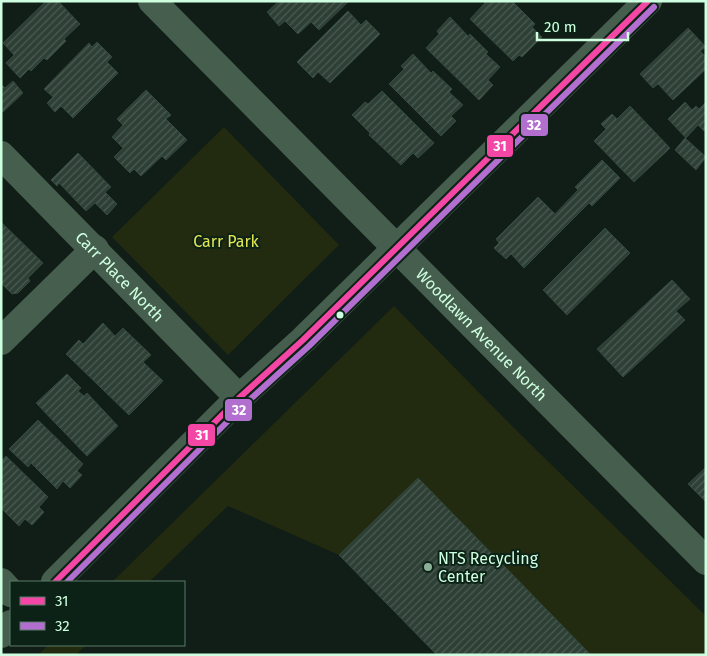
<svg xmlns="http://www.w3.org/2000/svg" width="707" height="656" viewBox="0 0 707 656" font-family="'Fira Sans',sans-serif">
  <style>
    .green { fill: #222a0f }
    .building { fill: url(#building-hatch); stroke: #32493d }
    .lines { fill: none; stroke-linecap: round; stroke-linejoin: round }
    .minor { stroke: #455e4d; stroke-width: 28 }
    .bus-1-casing { stroke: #0c2216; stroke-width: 10 }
    .bus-2-casing { stroke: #0c2216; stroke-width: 10 }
    .bus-1 { stroke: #f346a5; stroke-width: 6 }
    .bus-2 { stroke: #b36fd0; stroke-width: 6 }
    .bus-dot { fill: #cdffe0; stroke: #0c2216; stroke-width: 2 }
    .poi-dot { fill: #8bb09a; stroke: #0c2216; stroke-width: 2 }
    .labels { text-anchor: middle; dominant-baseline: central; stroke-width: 4; stroke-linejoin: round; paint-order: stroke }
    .park-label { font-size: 16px; fill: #e3e751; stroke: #0c2216 }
    .street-label { font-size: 16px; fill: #cdffe0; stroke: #0c2216 }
    .poi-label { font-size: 16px; fill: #cdffe0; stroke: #0c2216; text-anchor: start }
    .line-badge { stroke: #0c2216; stroke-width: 2 }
    .badge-label { font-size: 14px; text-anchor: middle; font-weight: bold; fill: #fff }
  </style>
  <defs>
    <pattern id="building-hatch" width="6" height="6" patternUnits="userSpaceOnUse" patternTransform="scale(1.25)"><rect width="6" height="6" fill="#2e3f36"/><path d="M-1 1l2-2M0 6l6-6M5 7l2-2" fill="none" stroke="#4b5c53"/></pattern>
  </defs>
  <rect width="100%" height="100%" fill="#111d17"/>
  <path class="green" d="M224,127l115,118 -111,110 -116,-118z
    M394,306l118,120 194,190v39h-115l-173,-177 -79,77 -111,-49 -79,76h-37z
    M48,645h38l-10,10h-38z"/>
  <path class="building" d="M46,1h12l22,23 -16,15 2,2 -19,19 -3,-2 -13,13 -2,-2 -9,9 -14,-15 8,-8 -11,-12z
    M279,1h68l1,1 -29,28 -8,-8 -13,12 -13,-13 -6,5 -12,-14z
    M483,1h29l23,23 -3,3 10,10 -20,20 -3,-2 -6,6 -43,-42 15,-16z
    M348,11l13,14 5,-5 14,14 -50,49 -12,-11 -5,6 -16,-16z
    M450,17l18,19 2,-2 18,18 -2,2 14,13 -12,13 5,5 -14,15 -53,-52 13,-14 -2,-3z
    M688,28l18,19 -6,4 6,6v12l-33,31 -15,-16 -5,4 -13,-14z
    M97,42l15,15 -5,5 11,11 -45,45 -12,-12 -6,6 -8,-9 6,-6 -9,-8 45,-46 3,4z
    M413,54l18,19 2,-2 19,18 -3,3 14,13 -12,11 5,5 -15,15 -52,-52 15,-15 -3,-3z
    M13,81l10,12 -20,19 -2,-3v-25l4,4z
    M146,90l25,25 -5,4 21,21 -21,20 -4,-4 -21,20 -7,-7 -4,4 -16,-16 9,-9 -11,-11 11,-12 -6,-6z
    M382,91l52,52 -16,15 -5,-5 -12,12 -32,-30 1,-2 -18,-18 13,-13 3,2z
    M685,102l7,8 4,-4 3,3 7,-7v27l-2,2 -6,-6 -12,13 -18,-19z
    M630,106l40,42 -36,34 -40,-41 12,-12 -5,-5 11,-10 5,5z
    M685,138l21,19 -10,13 -21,-20z
    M78,153l33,34 -6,5 12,12 -10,11 -12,-12 -9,8 -27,-28 -2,3 -6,-6z
    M602,160l18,18 -28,28 -3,-3 -65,65 -13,-14 -5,5 -12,-11 5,-5 -3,-4 42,-42 17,17 23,-24 -3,-3z
    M1,222l42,41 -15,15 2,3 -12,12 -6,1 -11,-11z
    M605,228l25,25 -63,62 -24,-25z
    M672,280l18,19 -14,12 9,9 -62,57 -26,-28z
    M103,323l12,13 8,-8 28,27 -8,7 20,19 -34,34 -63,-61 13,-14 4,4z
    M67,374l14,14 -3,3 6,5 3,-3 31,33 -31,30 -51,-53z
    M38,420l45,44 -6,7 5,4 -12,13 -7,-7 -6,8 -26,-26 -3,4 -19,-18z
    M6,456l42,41 -9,10 5,5 -12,13 -7,-6 -6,7 -18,-18v-47z
    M706,467v35l-18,-18z
    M418,478l173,177h-154l-98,-100z"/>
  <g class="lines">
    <g class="minor">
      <path id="s1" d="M152,1l554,560"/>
      <path id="s2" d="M1,155l238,243"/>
      <path d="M1,341l94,-92"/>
      <path d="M1,582l10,11"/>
      <path d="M55,582l184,-184 64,-58 345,-339"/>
      <path d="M1,634l10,-10"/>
    </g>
    <defs>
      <path id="bus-1" d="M55,582l184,-184 64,-58 345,-339"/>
      <path id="bus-2" d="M67,582l178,-178 64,-58 345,-339"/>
    </defs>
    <use href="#bus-1" class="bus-1-casing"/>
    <use href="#bus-2" class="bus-2-casing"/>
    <use href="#bus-1" class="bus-1"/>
    <use href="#bus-2" class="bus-2"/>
  </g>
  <circle class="bus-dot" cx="340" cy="315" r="4.5"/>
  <circle class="poi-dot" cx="428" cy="567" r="5"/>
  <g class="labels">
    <g class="park-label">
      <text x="226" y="241">Carr Park</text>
    </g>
    <g class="street-label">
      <text stroke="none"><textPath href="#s2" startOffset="170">Carr Place North</textPath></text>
      <text stroke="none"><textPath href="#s1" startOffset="469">Woodlawn Avenue North</textPath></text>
    </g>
    <g class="poi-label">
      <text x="438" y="558">NTS Recycling<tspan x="438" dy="18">Center</tspan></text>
    </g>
  </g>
  <g class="line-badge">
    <rect x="520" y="113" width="29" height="24" rx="5" fill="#b36fd0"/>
    <rect x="486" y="134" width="28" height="24" rx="5" fill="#f346a5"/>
    <rect x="224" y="398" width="29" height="24" rx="5" fill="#b36fd0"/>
    <rect x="187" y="423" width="29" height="24" rx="5" fill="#f346a5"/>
  </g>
  <g class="badge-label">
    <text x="534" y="130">32</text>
    <text x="500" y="151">31</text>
    <text x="239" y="415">32</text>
    <text x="202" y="440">31</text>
  </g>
  <rect width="707" height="656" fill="none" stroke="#cdffe0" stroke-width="5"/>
  <rect x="10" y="581" width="175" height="65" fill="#0c2216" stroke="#597a67"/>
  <rect x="20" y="597" width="25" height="8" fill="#f346a5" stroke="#597a67"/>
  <text x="55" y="606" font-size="15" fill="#cdffe0">31</text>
  <rect x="20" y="622" width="25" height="8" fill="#b36fd0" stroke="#597a67"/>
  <text x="55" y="631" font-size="15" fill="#cdffe0">32</text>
  <path d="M537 32v8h91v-8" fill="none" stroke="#cdffe0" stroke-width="2.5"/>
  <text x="544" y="32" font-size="15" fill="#cdffe0" stroke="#0c2216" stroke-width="4" paint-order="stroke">20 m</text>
</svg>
